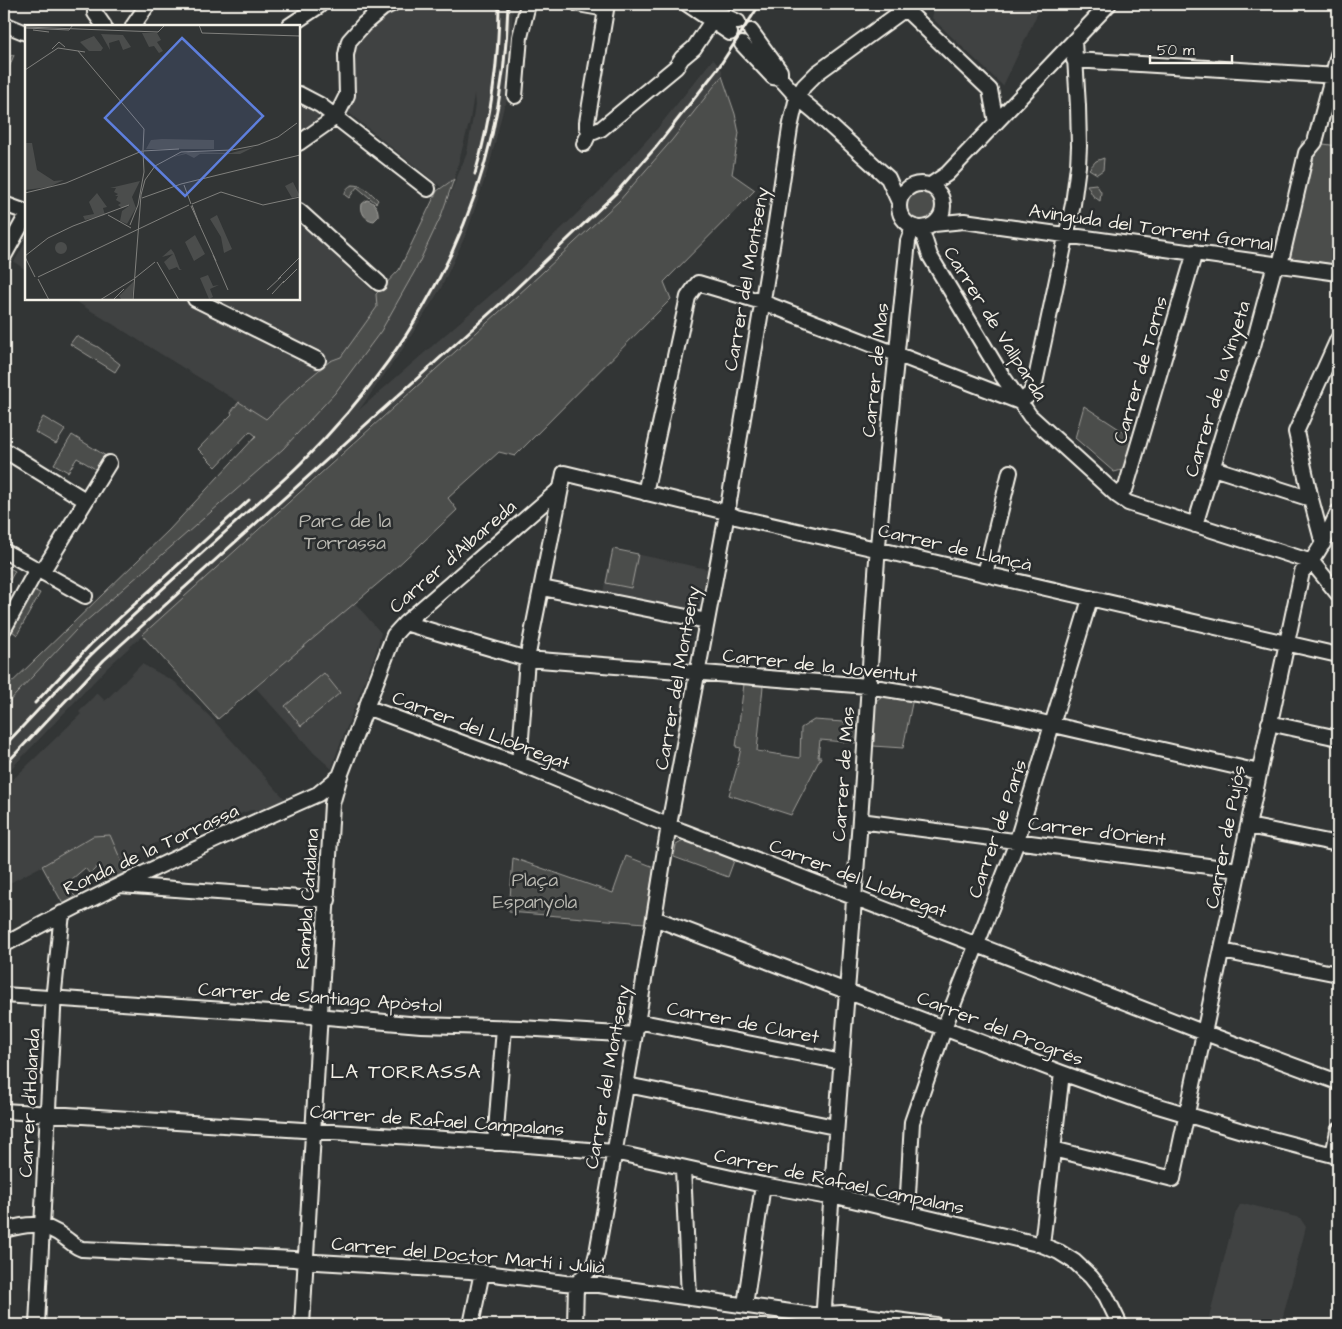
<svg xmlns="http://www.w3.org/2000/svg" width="1342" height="1329" viewBox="0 0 1342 1329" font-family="'Architects Daughter',sans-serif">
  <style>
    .built { fill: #404242 }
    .green { fill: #4b4d4c; stroke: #a09f9a }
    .water { fill: #727370; stroke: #a6a5a0 }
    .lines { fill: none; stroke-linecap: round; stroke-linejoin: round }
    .minor-casing { stroke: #f4f1e8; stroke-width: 18 }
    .minor { stroke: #2a2d2e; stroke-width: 14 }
    .rail { stroke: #f4f1e8; stroke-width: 3 }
    .labels { text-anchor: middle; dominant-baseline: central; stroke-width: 5; stroke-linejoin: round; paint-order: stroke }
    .street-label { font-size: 19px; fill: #f4f1e8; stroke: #2a2d2e }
    .park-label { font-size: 19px; fill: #b9b8b1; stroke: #2a2d2e }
    .neighbourhood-label { font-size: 20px; letter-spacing: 1px; fill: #f4f1e8; stroke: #2a2d2e }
    .inset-road { fill: none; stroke: #80807d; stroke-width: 1 }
    .view { fill: #5e7fdd; fill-opacity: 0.15; stroke: #5e7fdd; stroke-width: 2.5 }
    .inset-edge { fill: none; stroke: #f4f1e8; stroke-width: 2.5 }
  </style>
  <rect width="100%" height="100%" fill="#323535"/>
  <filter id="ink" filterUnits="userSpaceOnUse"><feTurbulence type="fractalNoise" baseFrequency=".02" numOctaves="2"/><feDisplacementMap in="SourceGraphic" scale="10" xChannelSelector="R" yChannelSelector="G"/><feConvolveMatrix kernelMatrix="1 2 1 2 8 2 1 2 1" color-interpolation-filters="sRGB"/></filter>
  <g filter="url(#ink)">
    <path class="built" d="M391,4h122l-2,41 -5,59 -2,2 -14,57 -23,69 -26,56 -39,62 -43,60 159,-139 87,-85 52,-57 56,-70 9,11v6l-50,64 -53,61 -90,84 -218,195 -203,187 -104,109v-69l72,-77 207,-181 52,-56 46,-62 35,-62 25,-53 26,-63 8,-48 -1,-11 -4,26 -16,59 -13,8 -97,-78 9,-66z
      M939,4h103l-39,82 -71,-68 2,-9z
      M299,98l14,10 4,6 1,8 -19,15z
      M299,221l77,73 1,13 -36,50 -11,4 -28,23 -36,35 -194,-120h227z
      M26,241v29l-12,-8z
      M612,549l95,20 -8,39 -7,3 -89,-19z
      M354,602l27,31 -5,19 -42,108 -2,9 -18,-16 -58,-65z
      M142,664l33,18 38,38 72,79 -29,14 -2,-4 -98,34 -13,7 -8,9 -4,8v-1l-6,2 -13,-27 -70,25 -38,20v-98l77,-74 -2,-2 18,-19 8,8z
      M1247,1204l53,14 6,9 -25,97 -74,1 29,-113 4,-7z"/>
    <path class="green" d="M12,55h2l-10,25v-18z
      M722,76l13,38 4,19 -7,41 23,16 -91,92 7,17 -156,157 -16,-4 -51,46 9,12 -69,65 -170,144 -76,-84 387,-350 90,-84 53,-61z
      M1302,141l36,5v119l-65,-10z
      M1104,158l-1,12 -6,4 -8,-5 7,-8z
      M454,179l-13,37 -25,53 -35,62 -46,62 -52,56 -207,181 -72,77v-17l165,-160 87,-94 -6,-5 -34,36 -18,-18 34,-35 -1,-2 8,-10 27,17 36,-35 28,-23 11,-4 36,-50 -1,-13 23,-24 38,-79z
      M1096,184l5,8 -1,9 -7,-5 -6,-11z
      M353,185c11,0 18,8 25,15l-2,3 -19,-16 -8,11 -4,-3c0,-5 3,-9 8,-10z
      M905 206a15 15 0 1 1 30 0a15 15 0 1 1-30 0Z
      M76,336l22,11 22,17 -5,8 -45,-28z
      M1084,406l49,32 -7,31 -12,3 -39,-34z
      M43,417l22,13 -9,14 -21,-12z
      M72,435l34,21 -9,14 -20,-12 -9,14 -14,-8z
      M613,549l25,5 -7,34 -25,-5z
      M4,565l11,6 -5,9 -6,-4z
      M33,590l7,3 -23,42 -6,-5z
      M324,673l16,20 -39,33 -16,-20z
      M744,684l19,2 -6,65 43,7 1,-30 13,-8 44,3 -1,20 -37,-3 -2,17h3l-30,58 -62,-20 8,-28 4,-19 -5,-1z
      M882,696l31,2 -10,50 -30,-2 3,-45z
      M110,835l16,37 -17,8 -5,-10 -1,1 -6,-4 -7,7 -5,-6 -20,17 11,12 -13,7 -21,-38 51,-30z
      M685,840l50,18 -7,19 -54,-20 2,-12z
      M626,856l28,11 -9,56 -136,-11 4,-54 100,35z"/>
    <path class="water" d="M367,200c8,2 12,9 11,17l-4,4c-9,-1 -14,-9 -12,-17z"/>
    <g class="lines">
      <defs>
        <path id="minor" d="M95,4v9l9,13
          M578,4l28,5
          M687,4l43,29
          M704,7l34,15
          M905,9l85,81 6,32
          M4,24l22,9
          M133,26l15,-22
          M289,26l30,-20
          M751,31l29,40v7
          M742,44l31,33 7,1 17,19 17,14 74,67 11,24
          M1074,60l264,16
          M299,94l21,11 108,84
          M515,96l5,-59 8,-33
          M336,117l11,-22 -1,-40 3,-14 15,-17 19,-16 9,-4
          M590,131l4,1 7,-3 75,-62 6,-9 12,-10 18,-27
          M590,131l-3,-4v-5l20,-118
          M299,143l37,-26
          M584,144l6,-13
          M899 206a22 22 0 1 1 44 0a22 22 0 1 1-44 0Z
          M929,186l18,-12 162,-170
          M4,204l22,8
          M299,211l80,72
          M934,224l30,-3 374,52
          M921,228l9,28 69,115 31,45 88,80 10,7 9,3 175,56
          M4,256l22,-40
          M1280,265l26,-112 9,-11 23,-87
          M195,299l123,61
          M4,450l81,50
          M1213,468l98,31
          M645,493l43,-196 10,-14 64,19 258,100 10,-8 5,-11 38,-179 5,-38 1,-20 -1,-40 -4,-65
          M1118,496l8,-9 69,-235
          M1195,525l33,-108 25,-71 22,-82
          M1323,544l-12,-45 -15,-67 42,-93
          M4,551l81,45
          M1312,562l26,32
          M42,572l67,-109
          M985,574l25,-102
          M542,588l165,33
          M405,623l122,36 341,27 55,9 336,77
          M4,629l33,-60
          M366,707l161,60 155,64 523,202 133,49
          M1269,723l69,15
          M519,764l8,-105 37,-186 162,39 10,5 602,138
          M860,821l379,49
          M1248,826l90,18
          M120,885l208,15
          M654,918l408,155 76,27 111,33 84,22 5,3
          M4,945c101,-56 208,-104 314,-151l22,-18
          M1222,951l116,23
          M4,995l323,22 94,8 100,3 114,7
          M637,1021l205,41
          M627,1085l208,42
          M4,1111l472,30 138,11 149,33 60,11 17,1 202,48 17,7 16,10 16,15 15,19 14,29
          M495,1143l9,-115
          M1053,1149l120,30 129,-607c17,-18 26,-38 36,-60
          M1333,1155l5,-24
          M683,1169l6,128
          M907,1213l5,-91 34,-99 69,-176 75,-248
          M4,1230c25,-7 39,-9 61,8 6,4 10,9 17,11l212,10 23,3 153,9 95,12 34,2 213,30 30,-2 93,12
          M1042,1245l20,-172
          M745,1305l18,-120
          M37,1325l17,-334 8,-78
          M302,1325l30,-521 8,-28 54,-141 11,-12 156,-135
          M471,1325l11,-53
          M575,1325l1,-41 18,-19 3,-12 42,-242 30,-186 57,-306 50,-297 14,-94 7,-31 7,-11 13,-13 95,-69
          M823,1325c10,-169 25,-338 37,-506 7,-91 11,-182 18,-273 9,-102 20,-203 30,-305l5,-14"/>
      </defs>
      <use href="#minor" class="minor-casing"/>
      <use href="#minor" class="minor"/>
      <path class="rail" d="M475,174c16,-56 24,-112 24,-170
        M35,703l56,-59 158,-144
        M4,746c31,-32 61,-66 93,-97 49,-46 99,-90 149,-136 18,-16 37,-32 55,-50 128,-128 203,-276 207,-459
        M4,766l100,-106 397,-357 114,-109 41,-47 63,-80 41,-63"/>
    </g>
  </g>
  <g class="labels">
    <g class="street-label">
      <text transform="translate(1151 228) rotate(8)">Avinguda del Torrent Gornal</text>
      <text transform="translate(747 279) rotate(-80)">Carrer del Montseny</text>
      <text transform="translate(995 324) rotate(58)">Carrer de Vallparda</text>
      <text transform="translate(876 370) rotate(-84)">Carrer de Mas</text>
      <text transform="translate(1141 370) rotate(-74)">Carrer de Torns</text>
      <text transform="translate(1218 389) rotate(-73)">Carrer de la Vinyeta</text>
      <text transform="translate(955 548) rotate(13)">Carrer de Llançà</text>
      <text transform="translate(453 557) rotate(-41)">Carrer d'Albareda</text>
      <text transform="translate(820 666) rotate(6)">Carrer de la Joventut</text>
      <text transform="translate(678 678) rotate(-80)">Carrer del Montseny</text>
      <text transform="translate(481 731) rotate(21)">Carrer del Llobregat</text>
      <text transform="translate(844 774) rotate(-86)">Carrer de Mas</text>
      <text transform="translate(998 829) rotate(-71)">Carrer de París</text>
      <text transform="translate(1097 832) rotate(7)">Carrer d'Orient</text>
      <text transform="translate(1226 837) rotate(-79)">Carrer de Pujós</text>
      <text transform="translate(151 850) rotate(-25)">Ronda de la Torrassa</text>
      <text transform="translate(858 879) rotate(21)">Carrer del Llobregat</text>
      <text transform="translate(308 899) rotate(-86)">Rambla Catalana</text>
      <text transform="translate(320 998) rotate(4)">Carrer de Santiago Apòstol</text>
      <text transform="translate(743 1023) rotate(11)">Carrer de Claret</text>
      <text transform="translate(1000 1029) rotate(21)">Carrer del Progrés</text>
      <text transform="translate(608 1077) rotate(-80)">Carrer del Montseny</text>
      <text transform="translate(30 1103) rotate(-87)">Carrer d'Holanda</text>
      <text transform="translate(437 1121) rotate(4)">Carrer de Rafael Campalans</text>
      <text transform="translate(839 1182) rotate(12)">Carrer de Rafael Campalans</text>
      <text transform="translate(468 1256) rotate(5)">Carrer del Doctor Martí i Julià</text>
    </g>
    <g class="park-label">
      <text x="345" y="521">Parc de la<tspan x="345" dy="22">Torrassa</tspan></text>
      <text x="535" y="880">Plaça<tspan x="535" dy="22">Espanyola</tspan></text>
    </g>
    <g class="neighbourhood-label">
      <text x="406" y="1072">LA TORRASSA</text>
    </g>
  </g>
  <g transform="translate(25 25)">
    <rect width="275" height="275" fill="#323535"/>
    <path d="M117,8h15l4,7 -4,2 6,9 -4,2 2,3 -7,-10 -5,1zM76,9l22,1 8,12 -8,3 -4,-10 -10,3 1,7zM69,11l9,12 -2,3h-12l-9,-9zM137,114l52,1v9h-68l5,-9zM0,118h7l5,27 17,11 10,-1 -15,7 -24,3zM229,122l-14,7h-40l-6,4 -8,-4 -17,4 19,-6 43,1zM115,156l-8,16 4,11 -9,16 -7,-3 2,-10 8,-6 -8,3 -4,-3 3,-2 -5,-3 2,-4h-3l3,-2 -4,-2 2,-4h-6zM268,157l7,14 -8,2 -7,-12zM72,168l10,14 -4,1 2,7 -20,5 -2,-4 11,-2 -5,-12zM192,190l15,34 -8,4 -3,-16 -11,-18zM170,210l10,19 -11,7 -9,-19zM30 223a6 6 0 1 1 12 0a6 6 0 1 1-12 0ZM146,224l3,4 6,16 2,1h-3l-2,-3 -8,3 -5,-8 9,-8 -11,3zM183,250l5,11 6,-1 -9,4 3,8 -4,2 -9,-21zM109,256l-2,19h-10l-3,-4z" fill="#4b4d4c"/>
    <path class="inset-road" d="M174,0l3,8 98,3M0,2l133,5 7,-7M0,3l44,2 4,-5M8,5l16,2M27,24l7,-7 6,5M53,26l66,78 -1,21M0,45l33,-22 27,4M159,160l7,19M0,168l41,-10 76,-32 37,-2M117,173l39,-14 119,-29M167,179l29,-12 42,13 37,-8M167,180l8,21M166,181l25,55M83,190l23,13M105,200l8,-20 6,-33 -1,-21M188,230l15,35M0,231l23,-18 25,-12 56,-21M0,232l10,20M132,237l22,38M13,252l151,-72M110,253l20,-16M13,254l11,21M253,254l22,-22M258,258l14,-14M242,265l14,-13M247,269l12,-13M75,275l34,-21M88,275l11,-11M108,275l8,-105 4,-15 10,-14 26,-14 51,-2 26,-5 20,-8 19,-14"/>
    <path class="view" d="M157,13l81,78 -78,80 -80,-78z"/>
    <rect width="275" height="275" class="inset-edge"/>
  </g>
  <rect width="1342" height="1329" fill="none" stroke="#2a2d2e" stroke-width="20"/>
  <rect x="10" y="10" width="1322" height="1309" fill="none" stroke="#f4f1e8" stroke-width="2" filter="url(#ink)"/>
  <path d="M1150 55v8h82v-8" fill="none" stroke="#f4f1e8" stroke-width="2.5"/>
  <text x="1157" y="55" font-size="15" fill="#f4f1e8" stroke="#2a2d2e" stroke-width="4" paint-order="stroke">50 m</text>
</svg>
